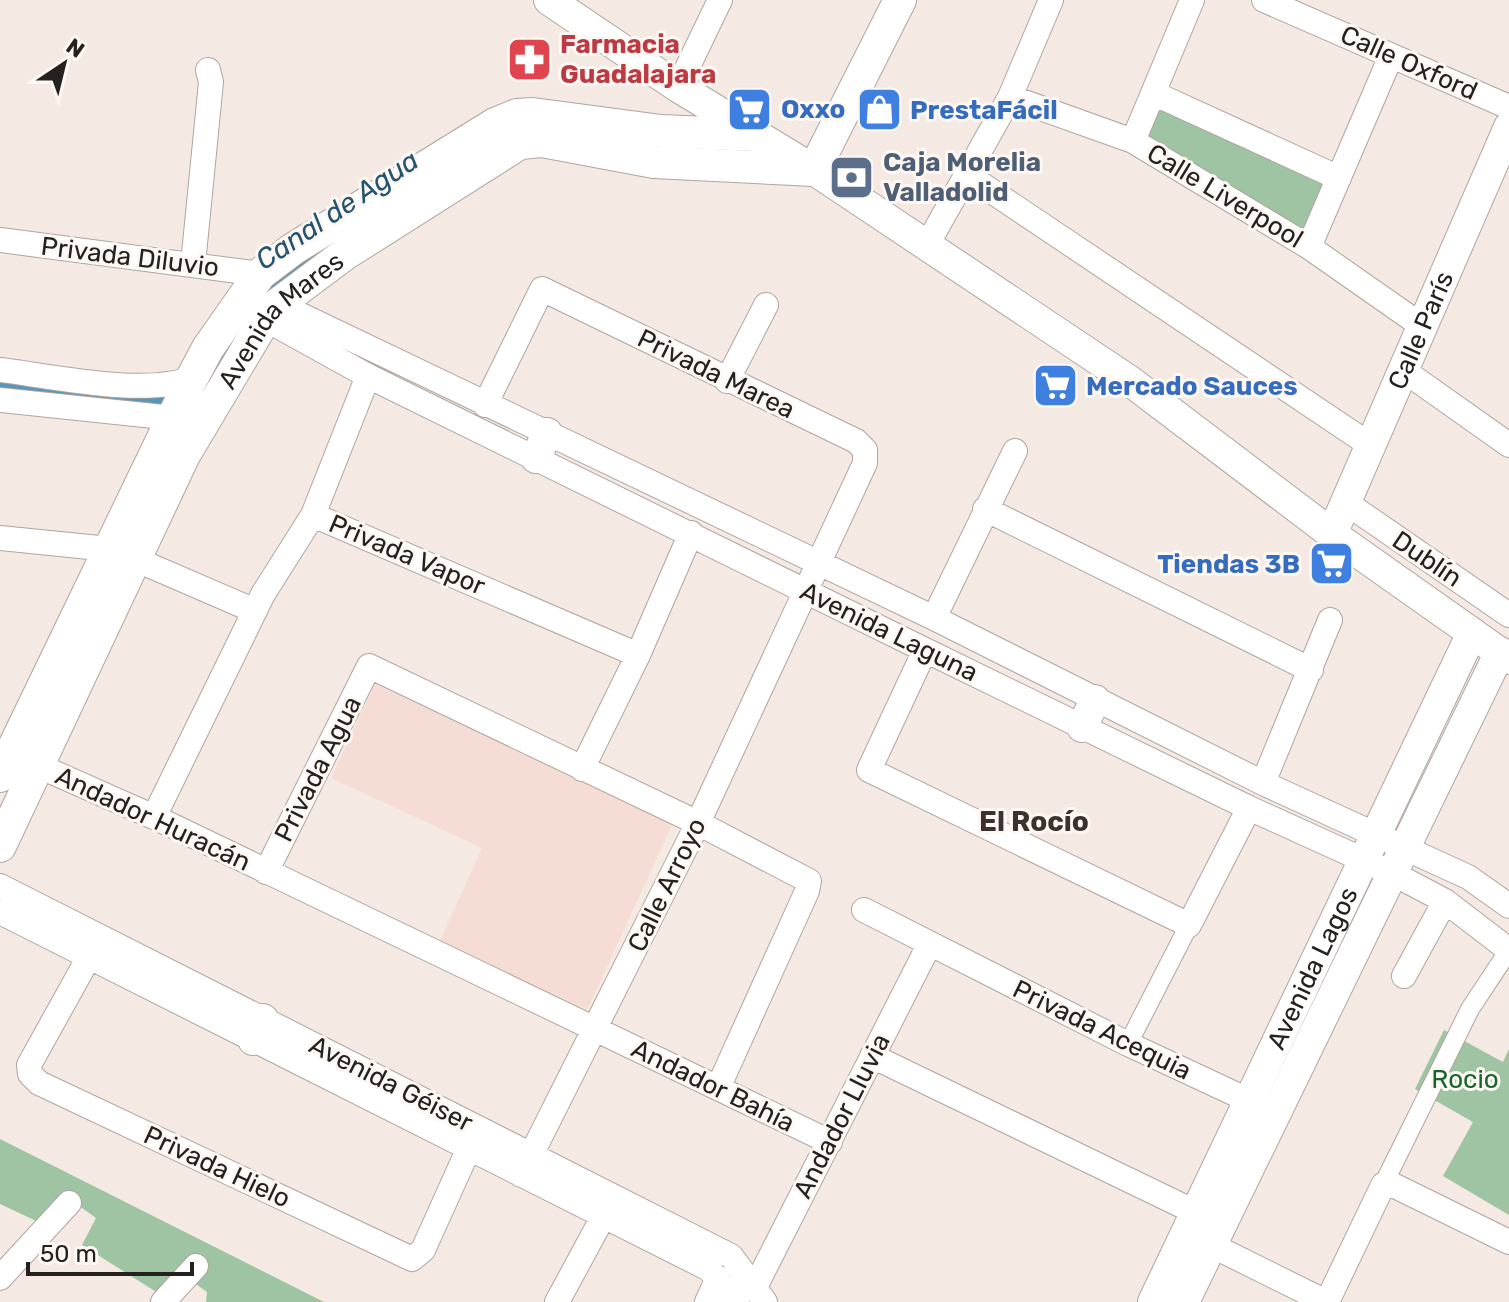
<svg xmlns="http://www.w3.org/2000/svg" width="1509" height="1302" viewBox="0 0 1509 1302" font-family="Rubik,sans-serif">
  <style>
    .education { fill: #f5dcd4 }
    .green { fill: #9ec4a3 }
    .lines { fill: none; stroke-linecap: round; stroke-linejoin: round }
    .canal { stroke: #5696bb; stroke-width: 22 }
    .pedestrian-casing { stroke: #b0a5a0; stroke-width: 20 }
    .minor-casing { stroke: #b0a5a0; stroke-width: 26 }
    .tertiary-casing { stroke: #b0a5a0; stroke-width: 32 }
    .secondary-casing { stroke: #b0a5a0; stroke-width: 34 }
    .pedestrian { stroke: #fff; stroke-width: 18 }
    .minor { stroke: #fff; stroke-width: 24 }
    .tertiary { stroke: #fff; stroke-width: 30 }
    .secondary { stroke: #fff; stroke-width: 32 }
    .labels { text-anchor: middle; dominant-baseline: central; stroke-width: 6; stroke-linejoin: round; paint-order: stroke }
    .health-label { font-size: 26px; font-weight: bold; fill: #be3a42; stroke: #fef8f4; text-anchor: start }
    .street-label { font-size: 26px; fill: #25211f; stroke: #fef8f4 }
    .shop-label { font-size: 26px; font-weight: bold; fill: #366cbe; stroke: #fef8f4; text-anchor: start }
    .service-label { font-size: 26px; font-weight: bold; fill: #4e5e75; stroke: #fef8f4; text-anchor: start }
    .park-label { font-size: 26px; fill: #15662d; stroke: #fef8f4 }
    .water-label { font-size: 28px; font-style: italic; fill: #235470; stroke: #fef8f4 }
    .neighbourhood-label { font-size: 28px; font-weight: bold; fill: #3b322e; stroke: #fef8f4 }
  </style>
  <rect width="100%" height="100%" fill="#f4e9e3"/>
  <path class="education" d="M375,684l298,139 -86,187 -147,-69 42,-93 -151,-70z"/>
  <path class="green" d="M1153,93l186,85 -30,69 -176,-106z
    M1444,1030l59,32 6,-13v166l-66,-39 30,-54 -58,-33z
    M0,1139l324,163h-118l1,-10 -21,-15 -25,18 -79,-50 14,-27 -18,-13 -31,21 -47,-22z"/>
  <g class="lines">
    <path class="canal" d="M0,385c38,4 158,24 188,13 23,-8 49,-67 64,-88 26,-35 64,-56 100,-79"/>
    <defs>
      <path id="pedestrian" d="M1128,1044l61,-119
        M1383,1185l87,-176 39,-59"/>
      <path id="minor" d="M1264,0l245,107
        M678,87l42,-87
        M1153,93l186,85
        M1010,97l123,44 176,106 113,79
        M1133,141l59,-141
        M966,174l404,271
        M0,240l260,34
        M927,245l83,-148 41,-97
        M1309,247l82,-191
        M193,264l18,-182 -3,-12
        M278,304l656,314 329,165 205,94 41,29
        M265,319l103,57 557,274 324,158 143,65 53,28 64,49
        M0,370c51,6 145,27 192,8
        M1403,370l106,75
        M727,381l39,-76
        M0,400l173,18
        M485,405l57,-116 314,152 9,9v13l-167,360 -177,352
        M1345,502l164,113
        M985,509l326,161
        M313,515l325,140
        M0,538l109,11
        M137,560l118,51
        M934,618l81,-167
        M925,650l-56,120 320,155 60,-117
        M39,766l115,51 676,325
        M582,769l56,-114 53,-122
        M1263,783l67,-163
        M154,817l109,-223 50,-79 55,-139
        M266,872l103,-206 329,157 111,58 -2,10 -89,197
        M0,886l731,370 34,46
        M864,910l264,134 135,63
        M0,912l709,357 28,33
        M89,957l-60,108 1,9 9,9 373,176 11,-9 46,-102
        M1404,976l41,-75
        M872,1056l323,156
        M1211,1245l115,57
        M0,1278l69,-75
        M755,1287l174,-342
        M163,1302l33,-36
        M557,1302l46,-85
        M707,1302l11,-24
        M1327,1302l56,-117 12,1 114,56"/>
      <g id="tertiary">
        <path d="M549,0l129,87 136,83 316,211 202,153 177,125"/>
        <path d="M536,458l11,-25"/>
        <path id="s1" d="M1332,534l177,-407"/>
        <path d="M1082,727l13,-27"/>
        <path d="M253,1040l10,-21"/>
        <path id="s2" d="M1153,1302l319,-669"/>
        <path d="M1184,1302l316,-650"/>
      </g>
      <g id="secondary">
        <path d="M0,776l192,-398 16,-30 52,-74 33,-25 202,-125 22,-9 16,-1 128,17 95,4"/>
        <path id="s3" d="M0,846l184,-391 81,-136 13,-15 67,-50 175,-111 22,-2 112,21 160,8 86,-170"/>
      </g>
    </defs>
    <use href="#pedestrian" class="pedestrian-casing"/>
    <use href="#minor" class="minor-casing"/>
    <use href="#tertiary" class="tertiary-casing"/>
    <use href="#secondary" class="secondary-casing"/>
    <use href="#pedestrian" class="pedestrian"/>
    <use href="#minor" class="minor"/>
    <use href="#tertiary" class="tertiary"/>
    <use href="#secondary" class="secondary"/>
  </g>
  <defs>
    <symbol id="pharmacy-square" viewBox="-11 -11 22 22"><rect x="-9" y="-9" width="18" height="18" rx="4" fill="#e0444e" stroke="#fef8f4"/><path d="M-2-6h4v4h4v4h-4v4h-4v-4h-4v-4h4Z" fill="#fff"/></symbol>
    <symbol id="supermarket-square" viewBox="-11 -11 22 22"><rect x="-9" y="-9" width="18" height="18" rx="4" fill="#3f7fe0" stroke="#fef8f4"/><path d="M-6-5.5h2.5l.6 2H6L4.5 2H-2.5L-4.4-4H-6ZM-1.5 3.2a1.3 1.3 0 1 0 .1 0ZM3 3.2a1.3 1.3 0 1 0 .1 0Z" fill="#fff"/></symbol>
    <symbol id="shop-square" viewBox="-11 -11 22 22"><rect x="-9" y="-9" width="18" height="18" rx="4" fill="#3f7fe0" stroke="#fef8f4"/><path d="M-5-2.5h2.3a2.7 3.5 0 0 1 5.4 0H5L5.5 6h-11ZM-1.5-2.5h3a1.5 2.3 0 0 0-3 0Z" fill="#fff"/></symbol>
    <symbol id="bank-square" viewBox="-11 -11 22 22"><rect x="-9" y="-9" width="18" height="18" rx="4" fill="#5c6f8a" stroke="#fef8f4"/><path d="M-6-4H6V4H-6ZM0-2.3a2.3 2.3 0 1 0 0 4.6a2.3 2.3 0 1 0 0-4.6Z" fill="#fff"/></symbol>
  </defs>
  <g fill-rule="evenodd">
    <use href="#pharmacy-square" x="504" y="34" width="51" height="51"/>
    <use href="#supermarket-square" x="724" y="84" width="51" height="51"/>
    <use href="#shop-square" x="854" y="84" width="51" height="51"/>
    <use href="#bank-square" x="826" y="152" width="51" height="51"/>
    <use href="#supermarket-square" x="1030" y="360" width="51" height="51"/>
    <use href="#supermarket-square" x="1306" y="538" width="51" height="51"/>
  </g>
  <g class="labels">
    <g class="health-label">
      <text x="560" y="44">Farmacia<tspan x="560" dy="30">Guadalajara</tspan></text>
    </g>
    <g class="street-label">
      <text transform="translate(1409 63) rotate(24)">Calle Oxford</text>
      <text transform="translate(1225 196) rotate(31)">Calle Liverpool</text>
      <text transform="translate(130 257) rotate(7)">Privada Diluvio</text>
      <text stroke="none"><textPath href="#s3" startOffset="600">Avenida Mares</textPath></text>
      <text stroke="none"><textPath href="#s1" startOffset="222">Calle París</textPath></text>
      <text transform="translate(716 374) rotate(26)">Privada Marea</text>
      <text transform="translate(407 555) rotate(23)">Privada Vapor</text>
      <text transform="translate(1427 559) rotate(34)">Dublín</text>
      <text transform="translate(889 632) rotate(26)">Avenida Laguna</text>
      <text transform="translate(318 769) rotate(-63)">Privada Agua</text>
      <text transform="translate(153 819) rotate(25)">Andador Huracán</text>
      <text transform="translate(667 885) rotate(-64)">Calle Arroyo</text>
      <text stroke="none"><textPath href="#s2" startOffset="370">Avenida Lagos</textPath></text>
      <text transform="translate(1102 1030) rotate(26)">Privada Acequia</text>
      <text transform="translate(391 1084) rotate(27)">Avenida Géiser</text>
      <text transform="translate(713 1086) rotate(26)">Andador Bahía</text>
      <text transform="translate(842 1116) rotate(-63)">Andador Lluvia</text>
      <text transform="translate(217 1167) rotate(25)">Privada Hielo</text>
    </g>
    <g class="shop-label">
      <text x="781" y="109">Oxxo</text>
      <text x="910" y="110">PrestaFácil</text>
      <text x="1086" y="386">Mercado Sauces</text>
      <text x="1300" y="564" text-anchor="end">Tiendas 3B</text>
    </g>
    <g class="service-label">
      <text x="883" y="162">Caja Morelia<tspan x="883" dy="30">Valladolid</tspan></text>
    </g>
    <g class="park-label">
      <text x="1465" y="1079">Rocio</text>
    </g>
    <g class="water-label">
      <text transform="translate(337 210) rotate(-34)">Canal de Agua</text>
    </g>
    <g class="neighbourhood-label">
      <text x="1034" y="821">El Rocío</text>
    </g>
  </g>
  <g transform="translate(64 64) rotate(35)" stroke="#fef8f4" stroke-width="6" paint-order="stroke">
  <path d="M0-6L14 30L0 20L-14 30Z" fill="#25211f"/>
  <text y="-12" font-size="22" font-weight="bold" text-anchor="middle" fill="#25211f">N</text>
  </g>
  <path d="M28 1262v12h164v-12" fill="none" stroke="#25211f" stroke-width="4"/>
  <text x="40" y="1262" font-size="24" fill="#25211f" stroke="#fef8f4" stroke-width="6" paint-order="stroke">50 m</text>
</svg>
